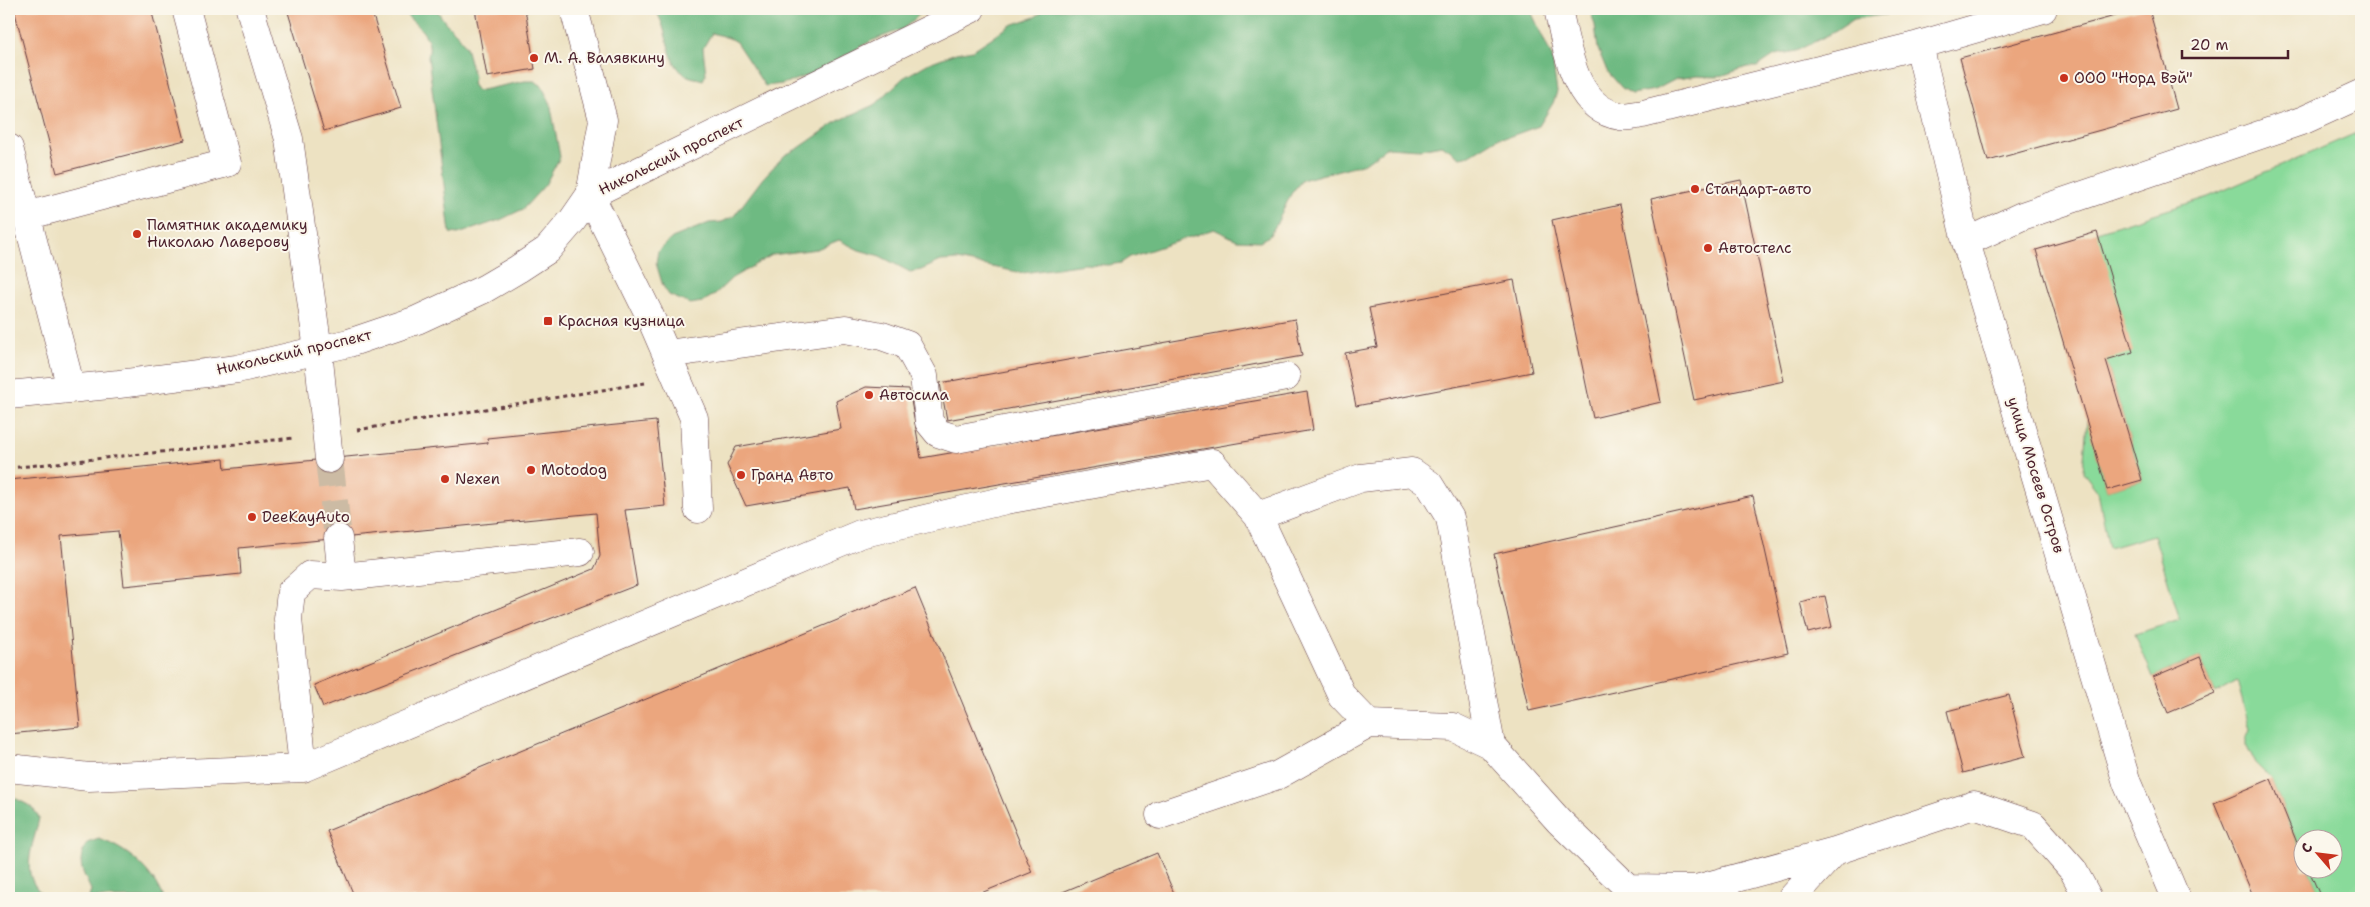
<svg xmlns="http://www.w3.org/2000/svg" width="2370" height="907" font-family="'Shantell Sans',sans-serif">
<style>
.green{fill:#89da9a;stroke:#6a7c62}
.forest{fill:#6eba82;stroke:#5c6c56}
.building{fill:#eba67e}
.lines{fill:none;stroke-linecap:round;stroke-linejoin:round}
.minor-tunnel{stroke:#ccbba4;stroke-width:28;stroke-dasharray:28 14;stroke-linecap:butt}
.minor-casing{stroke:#623c42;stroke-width:29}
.major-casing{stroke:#623c42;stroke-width:29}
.path{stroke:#623c42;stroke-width:3;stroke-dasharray:4 4;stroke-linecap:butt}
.minor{stroke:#fff;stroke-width:28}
.major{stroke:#fff;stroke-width:28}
.poi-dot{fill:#c8321e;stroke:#fbf7ec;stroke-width:2}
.labels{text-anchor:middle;stroke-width:4;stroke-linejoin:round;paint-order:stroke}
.poi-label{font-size:15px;fill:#4a1f2b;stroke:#fbf7ec;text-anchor:start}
.street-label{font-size:15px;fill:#4a1f2b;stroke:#fbf7ec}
</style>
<rect width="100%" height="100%" fill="#fbf7ec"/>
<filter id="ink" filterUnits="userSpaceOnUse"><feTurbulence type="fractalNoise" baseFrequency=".02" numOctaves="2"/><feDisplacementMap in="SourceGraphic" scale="10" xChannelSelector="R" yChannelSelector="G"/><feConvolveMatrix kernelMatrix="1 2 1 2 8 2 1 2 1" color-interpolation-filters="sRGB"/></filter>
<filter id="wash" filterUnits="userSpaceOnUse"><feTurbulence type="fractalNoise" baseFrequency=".0096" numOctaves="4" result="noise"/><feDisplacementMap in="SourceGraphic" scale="20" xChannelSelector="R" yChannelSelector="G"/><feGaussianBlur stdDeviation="1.12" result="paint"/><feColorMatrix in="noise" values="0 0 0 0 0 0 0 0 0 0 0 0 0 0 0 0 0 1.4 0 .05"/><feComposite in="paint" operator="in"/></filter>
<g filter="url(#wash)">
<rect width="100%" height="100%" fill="#ede2c2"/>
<!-- green -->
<path class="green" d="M2361,131V898H2321L2309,870H2332V840H2302V855L2271,779L2255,763L2246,745V739L2250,729L2237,681L2215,693L2200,657L2153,677L2135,634L2180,620L2154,535L2109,548L2098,492L2083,472L2087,420L2107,490L2142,480L2106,360L2097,232L2208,197Z"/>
<!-- forest -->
<path class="forest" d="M404,9H436L445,22L459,36L466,47L474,77L472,84L477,91L525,81H534L541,85L550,102L560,157L545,185L523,209L500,220L458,234L450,233L428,56C434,37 417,26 405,14Z
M661,9H926L903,29L871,41L810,75L782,84L765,86L736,42L729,38L712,33L703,48L706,74L703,80C697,78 692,78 688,76C666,66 669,31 657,13Z
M1046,9H1530L1552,57L1557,92L1553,103L1539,126L1508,137L1498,138L1470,155L1460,157L1442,145L1420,149L1387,147L1365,163L1302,180L1291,194L1276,225L1269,236L1260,241L1237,240L1214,229L1130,257L1121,263L1108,265L1084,264L1023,273L957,260L941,261L921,270L910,272L880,256L859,250L839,240L817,249L772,255L732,278L714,295L702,302L690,304L669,295L663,286L656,263L658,251L672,238L709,223L722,222L734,216L763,178L785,155L799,148L838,121L876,104L903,78L929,63L956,53L973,50L1011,25L1035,17Z
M1589,9H1912L1906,12L1854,19L1836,31L1796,51L1775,55L1757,67H1747L1718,77L1697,76L1676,79L1655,90L1632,94L1622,88L1607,71L1598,49L1595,25Z
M9,795L32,807L39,818C34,846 16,875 47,898H9Z
M99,839C128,849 152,870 163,898H89L91,890C82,870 76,863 87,843Z"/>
<g id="blocks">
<!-- building -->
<path class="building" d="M14,9H151L185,140L57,173Z
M287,9H371L401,108L324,131Z
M475,9H525L535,69L487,77Z
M2141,9H2149L2177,109L1988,161L1960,58Z
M1741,180L1784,381L1694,400L1651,199Z
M1620,205L1661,402L1593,418L1552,220Z
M2097,232L2133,352L2106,360L2142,480L2107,490L2036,250Z
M1514,280L1532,372L1356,406L1345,353L1377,347L1369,308Z
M1295,319L1302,356L947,420L940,383Z
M866,387L909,389L921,458L1307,392L1313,430L854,509L850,488L746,506L727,465L736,447L841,429L836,401Z
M656,421L665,506L625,510L637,585L323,707L314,685L594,569L600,556L596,513L239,548L241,574L124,586L118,531L61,536L80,727L9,734V480L224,459L225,469L488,443L487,438Z
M1753,496L1788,653L1529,711L1494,554Z
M915,588L1032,872L969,898H355L327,831Z
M1825,596L1832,627L1808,633L1800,602Z
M2200,657L2215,693L2168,713L2153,677Z
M2009,695L2025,757L1963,773L1947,711Z
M2271,779L2302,855V870H2309L2321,898H2254L2214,803Z
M1157,853L1176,898H1048Z"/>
</g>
</g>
<g filter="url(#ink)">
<use href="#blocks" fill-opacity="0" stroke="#623c42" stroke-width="1"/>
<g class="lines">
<!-- minor-tunnel -->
<path class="minor-tunnel" d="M329,459L338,538"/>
<!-- minor casing -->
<g class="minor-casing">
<path id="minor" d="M250,9L289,139L318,350L329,459
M1558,9C1567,46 1573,109 1620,116C1627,118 1636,115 1643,114L1919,45L2043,9
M1919,45L1966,242L2127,783L2176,898
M9,148L71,388
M26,216L227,163L186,9
M1966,242L2022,216L2304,120L2361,94
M667,354L845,329L882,336L907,345L924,376L929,422L938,433L956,439L1286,377
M698,509L694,418L649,314L590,195L971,9
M1258,516L1361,478L1412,472L1429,484L1450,518L1491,745
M338,538L342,577
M9,768L89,777L303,768L860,534L1006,500L1212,463L1258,516L1342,696L1369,724
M303,768L288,619L291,592L310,575L342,577L580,552
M1160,815L1278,775L1369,724L1453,727L1491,745L1559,821L1628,888L1696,889L1835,851
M1792,898L1835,851L1974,805L2033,825L2073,870L2088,898"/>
</g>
<!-- major casing -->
<g class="major-casing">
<path id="major" d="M9,395L119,384L237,369L349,343L417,320L484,289L518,269L547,250L572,221L590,195L603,120L574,9"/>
</g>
<!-- path -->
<path class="path" d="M357,430L645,383
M9,468L294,438"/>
<!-- minor -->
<use href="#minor" class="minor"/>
<!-- major -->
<use href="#major" class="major"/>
</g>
</g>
<!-- markers -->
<g class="poi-dot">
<circle cx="534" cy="58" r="5"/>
<circle cx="2064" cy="78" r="5"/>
<circle cx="1695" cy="189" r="5"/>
<circle cx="137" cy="234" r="5"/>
<circle cx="1708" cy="248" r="5"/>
<rect x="543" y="316" width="10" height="10" rx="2.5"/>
<circle cx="869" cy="395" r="5"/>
<circle cx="531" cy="470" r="5"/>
<circle cx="741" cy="475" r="5"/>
<circle cx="445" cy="479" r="5"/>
<circle cx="252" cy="517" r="5"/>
</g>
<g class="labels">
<!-- poi labels -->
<g class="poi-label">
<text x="544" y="63">М. А. Валявкину</text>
<text x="2074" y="83">ООО "Норд Вэй"</text>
<text x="1705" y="194">Стандарт-авто</text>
<text x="147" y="230">Памятник академику<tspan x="147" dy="17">Николаю Лаверову</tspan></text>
<text x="1718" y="253">Автостелс</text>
<text x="558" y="326">Красная кузница</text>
<text x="879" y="400">Автосила</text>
<text x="541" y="475">Motodog</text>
<text x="751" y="480">Гранд Авто</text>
<text x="455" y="484">Nexen</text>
<text x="262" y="522">DeeKayAuto</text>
</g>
<!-- street labels -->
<g class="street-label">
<text transform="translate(671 156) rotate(-26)" y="5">Никольский проспект</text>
<text transform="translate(294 352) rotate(-13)" y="5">Никольский проспект</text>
<text transform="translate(2036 475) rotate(73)" y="5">улица Мосеев Остров</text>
</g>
</g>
<!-- margin -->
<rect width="2370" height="907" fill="none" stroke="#fbf7ec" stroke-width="30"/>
<!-- north arrow -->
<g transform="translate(2318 854) rotate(298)"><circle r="24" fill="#fbf7ec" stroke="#b4a19f"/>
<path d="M0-4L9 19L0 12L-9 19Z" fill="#c8321e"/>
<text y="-8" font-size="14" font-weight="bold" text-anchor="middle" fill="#4a1f2b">С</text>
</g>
<!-- scale -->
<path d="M2182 50v8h106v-8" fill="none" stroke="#4a1f2b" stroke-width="2.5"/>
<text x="2190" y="50" font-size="15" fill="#4a1f2b" stroke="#fbf7ec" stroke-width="4" paint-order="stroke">20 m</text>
</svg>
